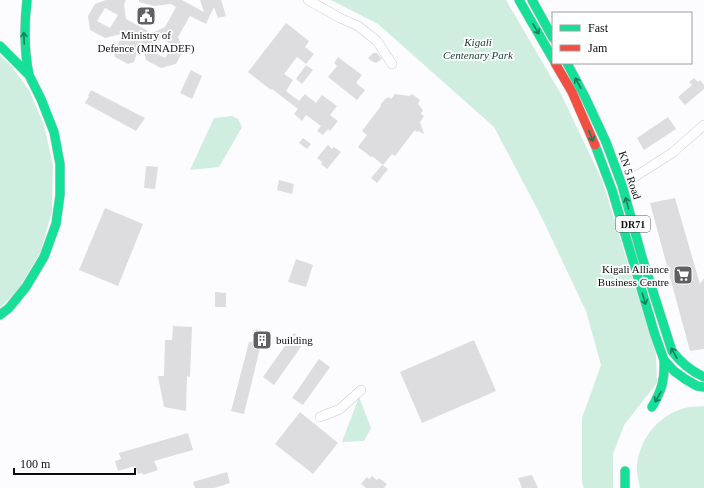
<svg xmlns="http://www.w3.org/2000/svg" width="704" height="488" font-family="'Times New Roman',serif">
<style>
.green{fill:#cfeee0}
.building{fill:#dddddf;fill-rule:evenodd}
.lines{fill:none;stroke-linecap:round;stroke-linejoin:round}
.street-casing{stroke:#ccccce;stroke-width:10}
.fast-casing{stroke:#ccccce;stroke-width:10}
.jam-casing{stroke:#ccccce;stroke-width:10}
.street{stroke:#fffeff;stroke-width:9}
.fast{stroke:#16e098;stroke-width:9}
.jam{stroke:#f24e42;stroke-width:9}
.oneway{stroke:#12815a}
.labels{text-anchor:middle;stroke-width:3.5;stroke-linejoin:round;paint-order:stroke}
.shield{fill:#fff;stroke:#555556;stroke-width:1}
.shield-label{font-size:10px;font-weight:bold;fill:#0c0c0e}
.poi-label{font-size:11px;fill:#0c0c0e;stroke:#fff}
.park-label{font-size:11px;font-style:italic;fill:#0f3d2a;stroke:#fff}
.street-label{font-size:11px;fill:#0c0c0e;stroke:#fff}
</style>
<rect width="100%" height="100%" fill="#fcfbfe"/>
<!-- green -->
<path class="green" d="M331,0H506L561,94L602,180L656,354L657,383L624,425L613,454V488H584L582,483V418L601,365L586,311L541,216L494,127L378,24Z
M0,55L12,67L29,90L44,125L53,165L52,212L40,253L18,290L0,308Z
M232,116L238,119L242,127L219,167L190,170L214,118Z
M359,397L371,428L364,441L342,442Z
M704,406V488H640C639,482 637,475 637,470C637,441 658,415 685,408C691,406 698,407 704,406Z"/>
<!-- building -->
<path class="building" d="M106,0H126L124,4L126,19L152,33L165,27L176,7L171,4L154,6L139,2V0H182L204,12L200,0H221L226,16L218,18L214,7L206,24L190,16L178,37L183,51L176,64L161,68L146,60L141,41L134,62L128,64L115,57L113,51L125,33L105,38L90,30L88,16L95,4ZM105,8L118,15L110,28L97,21ZM160,38L173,45L165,58L152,51Z
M286,23L309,41L305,47L314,54L306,64L297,57L284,74L293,80L286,91L299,101L305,94L316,103L322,95L337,106L330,115L338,121L330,131L328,129L323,135L317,131L321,126L306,115L302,121L294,114L298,109L272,89L271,90L248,72Z
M373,53H377L382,59L376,63L371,61L368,58Z
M338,57L362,75L356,83L365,90L357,100L328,77L337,66L334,63Z
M306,65L313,70L302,84L296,79Z
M191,70L202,76L192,99L180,93Z
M694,78L698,82L700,80L704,85V89L685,105L678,97L692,85L689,82Z
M91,90L145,118L136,131L85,103L89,96H88Z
M395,94L409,96L412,94L420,100L418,104L423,110L421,114L424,116L420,122L424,134L418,131L417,132L415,130L395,156L392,154L383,165L372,156L371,157L358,147L367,135L362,131L381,106V104L385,99L389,97L391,99Z
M668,117L676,129L644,150L637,138Z
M303,138L311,144L307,149L299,143Z
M328,145L332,149L334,147L341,152L327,169L321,164L322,162L317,158Z
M382,165L388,169L377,183L371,178Z
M146,166L158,167L155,189L144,188Z
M279,180L294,184L292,194L277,190Z
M675,198L700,284L704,278V349L690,351L650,203Z
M105,208L143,224L118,286L79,270Z
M296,259L313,265L306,287L288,282Z
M215,292L226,293V307H215Z
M173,326L192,327L190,377L187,376L186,411L164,407L158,376H164L165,340H172Z
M256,329L272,334L267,350L260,348L244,414L231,411L249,342H252Z
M294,333L305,341L274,385L263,377Z
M474,340L496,391L422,423L400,372Z
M319,359L330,367L303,405L292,398Z
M300,412L338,443L313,474L275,444Z
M188,433L193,450L154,461L158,470L143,475V473L138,474L135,466L118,471L115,461L121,459L119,453Z
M227,472L230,483L214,488H195L193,482Z
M532,475L538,488H522L518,478Z
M372,476L377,480L379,478L387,484L384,488H366L361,484L367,477L369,479Z"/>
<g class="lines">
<!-- street casing -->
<g class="street-casing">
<path id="street" d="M308,0L340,18L358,26L377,41L392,64
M622,185L672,153L704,125
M320,417L340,409L361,390"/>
</g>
<!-- fast casing -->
<g class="fast-casing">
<path id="fast" d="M27,0C24,26 24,50 29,75
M519,0L553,59
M532,0L553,38
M0,46L29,75L41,99L54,132L60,164V195L56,224L44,257L26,287L9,308L0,315
M567,63L585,97L606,142L622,185L642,257L672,351C681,363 691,371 704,377
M595,145L612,190L655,335L664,360L674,371L685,379L697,386L704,387
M652,407C662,390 665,379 664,360
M625,471V488"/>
</g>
<!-- jam casing -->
<g class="jam-casing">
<path id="jam" d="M555,63L572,92L595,145"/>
</g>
<!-- street -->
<use href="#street" class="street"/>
<!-- fast -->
<use href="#fast" class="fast"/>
<!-- jam -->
<use href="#jam" class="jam"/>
</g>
<!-- one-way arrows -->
<defs><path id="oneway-shaft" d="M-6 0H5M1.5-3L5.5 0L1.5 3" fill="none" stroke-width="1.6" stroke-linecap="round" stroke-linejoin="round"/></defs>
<g class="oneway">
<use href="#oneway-shaft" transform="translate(536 29) rotate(60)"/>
<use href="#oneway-shaft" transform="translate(24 38) rotate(-92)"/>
<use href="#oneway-shaft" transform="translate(578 83) rotate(-119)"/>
<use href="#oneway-shaft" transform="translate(591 136) rotate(67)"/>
<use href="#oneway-shaft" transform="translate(627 203) rotate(-105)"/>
<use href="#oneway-shaft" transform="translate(644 299) rotate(73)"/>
<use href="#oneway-shaft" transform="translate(674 353) rotate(-119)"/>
<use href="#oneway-shaft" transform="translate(658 397) rotate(119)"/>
</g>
<!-- icons -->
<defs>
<g id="civic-square" transform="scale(1)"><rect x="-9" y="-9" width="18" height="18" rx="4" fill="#606062" stroke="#fff"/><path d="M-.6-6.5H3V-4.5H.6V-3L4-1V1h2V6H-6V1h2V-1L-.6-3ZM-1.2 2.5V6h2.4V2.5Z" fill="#fff"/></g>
<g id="supermarket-square" transform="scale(1)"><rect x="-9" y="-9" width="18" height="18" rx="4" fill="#606062" stroke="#fff"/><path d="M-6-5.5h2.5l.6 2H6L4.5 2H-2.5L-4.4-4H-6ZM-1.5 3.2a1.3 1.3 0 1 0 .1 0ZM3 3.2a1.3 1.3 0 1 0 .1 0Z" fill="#fff"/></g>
<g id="building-square" transform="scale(1)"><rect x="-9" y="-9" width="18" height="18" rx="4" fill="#606062" stroke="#fff"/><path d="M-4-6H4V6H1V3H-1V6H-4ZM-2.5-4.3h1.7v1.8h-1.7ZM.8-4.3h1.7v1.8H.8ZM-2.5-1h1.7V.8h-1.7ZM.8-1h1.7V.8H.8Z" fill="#fff"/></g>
</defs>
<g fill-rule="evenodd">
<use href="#civic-square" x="146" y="16"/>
<use href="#supermarket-square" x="683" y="275"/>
<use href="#building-square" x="262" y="340"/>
</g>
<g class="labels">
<!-- shield labels -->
<rect class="shield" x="616" y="216" width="34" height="16" rx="3"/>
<g class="shield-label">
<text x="633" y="228">DR71</text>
</g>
<!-- poi labels -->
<g class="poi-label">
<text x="146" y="39">Ministry of<tspan x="146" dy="13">Defence (MINADEF)</tspan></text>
<text x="669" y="273" text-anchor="end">Kigali Alliance<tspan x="669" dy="13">Business Centre</tspan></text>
<text x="276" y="344" text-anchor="start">building</text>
</g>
<!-- park labels -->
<g class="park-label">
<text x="478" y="46">Kigali<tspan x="478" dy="13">Centenary Park</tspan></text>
</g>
<!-- street labels -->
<g class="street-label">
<text transform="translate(630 175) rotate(72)" y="4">KN 5 Road</text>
</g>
</g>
<!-- legend -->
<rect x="552" y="12" width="140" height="52" fill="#ffffff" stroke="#9e9e9f"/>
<rect x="560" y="25" width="20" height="6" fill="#16e098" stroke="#9e9e9f"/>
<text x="588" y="32" font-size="12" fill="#0c0c0e">Fast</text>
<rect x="560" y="45" width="20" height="6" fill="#f24e42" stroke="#9e9e9f"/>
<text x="588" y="52" font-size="12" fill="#0c0c0e">Jam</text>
<!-- scale -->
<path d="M14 468v6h121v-6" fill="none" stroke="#0c0c0e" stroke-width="2"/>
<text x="20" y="468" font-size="12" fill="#0c0c0e" stroke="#ffffff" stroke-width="3" paint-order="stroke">100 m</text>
</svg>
